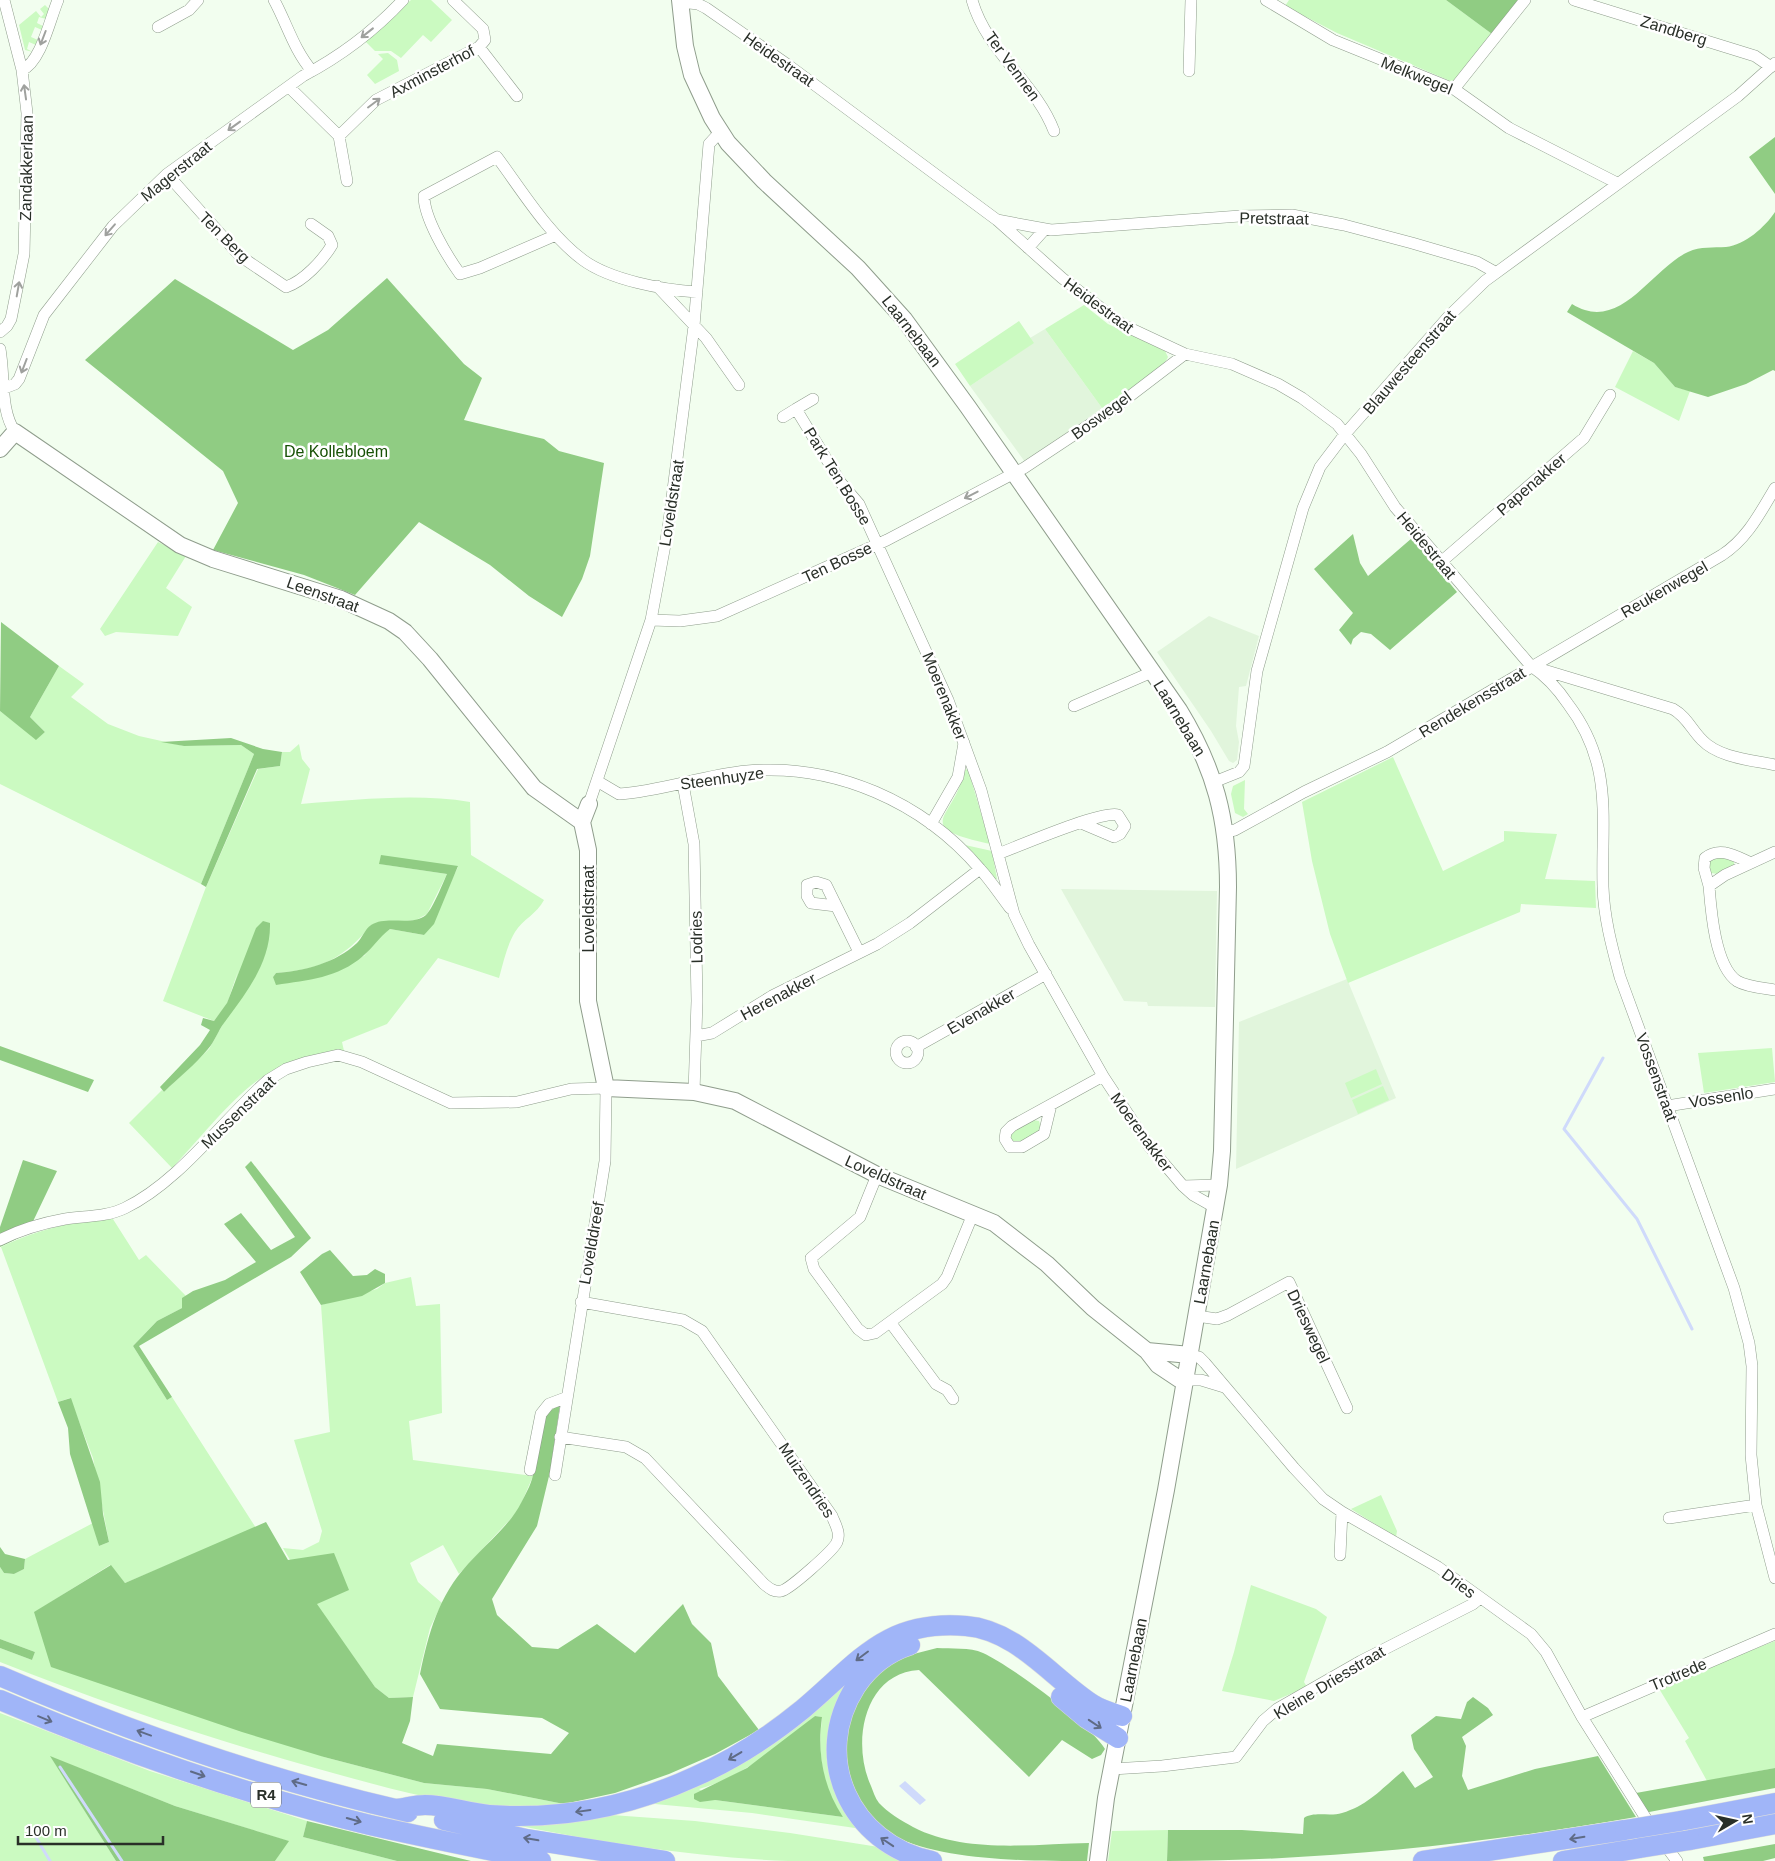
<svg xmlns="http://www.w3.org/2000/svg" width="1775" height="1861" font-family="Arial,sans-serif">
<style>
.built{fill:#e1f5dc}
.green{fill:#cbfac1;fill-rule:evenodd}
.forest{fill:#90cc83}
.water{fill:#cfdafb}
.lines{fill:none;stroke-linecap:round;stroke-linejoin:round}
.stream{stroke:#cfdafb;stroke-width:3}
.street-casing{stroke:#8f9d8c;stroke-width:12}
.secondary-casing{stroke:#8f9d8c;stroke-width:18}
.highway-casing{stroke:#dddedd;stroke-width:21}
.street{stroke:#fff;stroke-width:11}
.secondary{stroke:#fff;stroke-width:16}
.highway{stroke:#a0b5f8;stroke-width:20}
.highway-bridge-casing{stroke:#dddedd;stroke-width:21;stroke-linecap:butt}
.highway-bridge{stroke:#a0b5f8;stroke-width:20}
.oneway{stroke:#9fa19e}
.oneway2{stroke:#5f6b86}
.labels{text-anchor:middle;stroke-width:5;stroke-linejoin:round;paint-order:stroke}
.shield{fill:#fff;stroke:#696d68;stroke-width:1}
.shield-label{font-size:15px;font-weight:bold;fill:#292f28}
.street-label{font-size:16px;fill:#292f28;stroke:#fff}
.park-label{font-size:16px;fill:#175105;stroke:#fff}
</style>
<rect width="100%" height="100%" fill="#f2feef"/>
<!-- built -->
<path class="built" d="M1045,329L1102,408L1025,462L970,386L1033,343L1030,338Z
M1209,616L1259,636L1246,686L1239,687L1236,726L1239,742L1237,760L1233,763L1229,761L1211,731L1157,652Z
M1061,889L1217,891L1215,1007L1148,1006L1147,1002L1124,1001Z
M1347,979L1396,1098L1236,1169L1239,1022Z"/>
<!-- green -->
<path class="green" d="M411,0H431L452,20L431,42L423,35L401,58L391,51H375L365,41Z
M1289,0H1446L1492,34L1455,83L1337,33L1285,6Z
M45,5L49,9L46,19L39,17L37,23L43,26L42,30L35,27L31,37L38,40L36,45L29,42L27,49L33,52L25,50L19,25L36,11L41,17L44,14L40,9Z
M388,53L397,60L399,71L375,84L367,75L383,59L378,54Z
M1084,305L1108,324L1165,351L1168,357C1164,369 1115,399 1102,408L1045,329Z
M1019,321L1034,343L970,386L955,364Z
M1633,351L1654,363L1675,387L1690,391L1679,421L1615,387Z
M158,542L186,556L166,588L192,607L178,636L116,632L105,636L100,629Z
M59,666L84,684L71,697L108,724L139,736L184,746L241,745L254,754L201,884L0,784V711L36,739L45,732L30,717Z
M299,744L302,759L310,769L301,804C357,800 415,793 470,802L471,855L544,900C537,914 523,919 515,932C507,945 503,964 499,978L438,958L387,1024L342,1042L344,1051C318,1056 290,1059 267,1074C234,1094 200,1139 172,1168L129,1123L162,1090L164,1092L209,1049L223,1024L238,971L227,1004L214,1021L163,1001L206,887L258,769L280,766L282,752H290ZM380,864L458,867L424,935L390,929L380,936L364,956L273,977L276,973C319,970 344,959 371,925L416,920L427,914L447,874Z
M1393,757L1443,871L1504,841V831L1557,834L1545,879L1595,881L1596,908L1521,904L1520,912L1348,983L1330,934L1312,861L1302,802Z
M968,769L990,844C907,826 957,818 964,770Z
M1245,780L1244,809L1248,814L1243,817L1235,813L1231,794L1233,786Z
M965,845L992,851L997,879H995Z
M1715,855L1734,861V865L1718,874L1711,873L1708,867L1711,858Z
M1772,1048L1775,1082L1704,1093L1698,1053Z
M1376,1069L1382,1084L1351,1098L1345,1083Z
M1383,1086L1389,1100L1358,1114L1352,1100Z
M1033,1120L1039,1121L1041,1129L1019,1143H1015L1009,1139L1012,1132Z
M111,1216L139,1260L146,1255L186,1296L182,1299V1308L157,1321L133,1346L167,1400L172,1397L256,1528L125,1583L110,1565L35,1612L324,1757L424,1783L487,1789L564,1804C481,1817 395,1790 315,1768C208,1738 103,1703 0,1662V1648L32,1660L35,1652L0,1639V1567L4,1573L14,1574L24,1569L25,1559L93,1523L99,1546L109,1542L93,1458L70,1398L58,1402L1,1247C41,1228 68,1224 111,1216Z
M411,1277L416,1306L440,1304L442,1413L409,1421L413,1460L533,1476L518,1511L459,1574L443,1545L410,1563L418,1582L442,1603L430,1628L413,1697L389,1698L375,1687L316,1604L283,1548L303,1550L319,1542L322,1531L294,1440L330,1432L321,1305L377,1289L385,1283Z
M1381,1495L1397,1531L1396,1537L1351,1509Z
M1251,1585L1316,1609L1327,1617L1304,1682L1307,1687L1274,1701L1222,1691L1234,1652Z
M1775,1641V1768L1707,1781L1685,1741L1689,1738L1658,1687Z
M857,1677L862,1829L752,1813L644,1803ZM815,1716L822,1717C819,1744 820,1772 831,1797C834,1804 839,1811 843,1817L715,1800L699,1789C742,1777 781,1746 815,1716Z
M0,1713L150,1771L307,1821L303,1837L397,1861H275L288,1841L175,1806L51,1757L116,1861H0Z
M598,1814L695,1821L790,1833L885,1848L913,1861C871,1861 829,1861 788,1861C693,1857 598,1842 506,1823Z
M1168,1830L1167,1861H1108L1112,1831Z"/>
<!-- forest -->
<path class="forest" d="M1446,0H1518L1492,34Z
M1775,137V194L1749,157Z
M1775,212V371L1773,370L1746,384L1708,397L1675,387L1654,363L1567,312L1572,304C1620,334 1650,270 1688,252C1701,246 1713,248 1726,247C1745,245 1765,227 1775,212Z
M387,278L464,364L482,378L464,420L544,439L559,451L604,463L590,556L582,579L562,617L529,596L490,565L419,522L355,595L304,575L213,550L238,503L223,471L85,360L175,279L293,350L328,330Z
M1353,534L1360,563L1368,576L1412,538L1457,592L1390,650L1371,634L1361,632L1353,639L1351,645L1339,630L1353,613L1314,569Z
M1,622L59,666L30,717L45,732L36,740L0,711Z
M231,738L263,749L282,752L280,766L257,769L206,887L201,884L254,754L241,745L184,746L161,742Z
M381,855L458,866L434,924L424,935L390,929C379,937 373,948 363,956C338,978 308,980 276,985L273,977L276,973C304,971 336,963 357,943C362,938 365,929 371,925C388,915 411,927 426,915C433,908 443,883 447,874L379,864Z
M263,921L270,923C271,963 246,993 224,1023C218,1031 215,1041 208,1049C195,1065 178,1078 164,1092L160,1087L200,1045L210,1030L201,1025L203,1018L214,1021L227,1003L256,928Z
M0,1046L94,1080L88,1092L0,1060Z
M23,1160L57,1171L27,1234L0,1247V1227Z
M251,1161L311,1238L291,1257L139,1346L172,1397L167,1400L133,1346L157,1321L182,1308V1298L193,1291L225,1280L256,1262L224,1224L241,1213L271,1250L295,1237L245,1167Z
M330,1250L353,1276L367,1275L375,1269L385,1274V1283L362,1296L321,1305L300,1272L322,1254Z
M71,1398L100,1482L103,1514L109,1542L99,1546L70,1454L68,1428L58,1402Z
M560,1405L550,1472L537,1526L492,1599L497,1615L532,1647L558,1649L597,1624L635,1653L683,1604L692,1624L711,1643L718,1676L759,1730L715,1754L669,1774L615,1793L564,1804L487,1789L424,1783L324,1757L242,1732L51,1667L34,1612L111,1565L125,1583L266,1522L288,1560L334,1553L349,1590L317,1604L375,1687L389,1698L413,1697L410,1721L402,1743L433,1756L437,1744L551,1754L569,1733L542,1718L440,1709L420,1674C429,1632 438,1597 468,1564C484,1546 511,1524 521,1503C525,1495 531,1485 533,1475C539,1450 531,1417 560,1405Z
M0,1547L5,1554L25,1559L24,1569L14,1574L4,1573L0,1567Z
M0,1639L35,1652L32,1660L0,1648Z
M937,1648C951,1649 970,1647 983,1653C1010,1665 1091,1725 1105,1749L1101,1755L1092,1759L1062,1740L1029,1777L919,1670C864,1673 851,1743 871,1786C873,1791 875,1798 879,1803C887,1812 902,1821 913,1827C965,1854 1033,1844 1089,1843L1087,1861C1030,1861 942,1861 894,1836C836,1798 828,1711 885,1668C900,1656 919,1653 937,1648Z
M1473,1697L1488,1708L1493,1715L1462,1737L1466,1746L1462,1776L1468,1790L1535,1769L1598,1756L1636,1817C1481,1844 1325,1861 1167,1861L1168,1830H1242L1303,1834L1304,1818C1314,1811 1330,1817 1342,1813C1369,1805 1382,1788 1403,1771L1415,1788L1433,1777L1414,1749L1411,1735L1436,1716L1461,1719L1467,1702Z
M815,1716L822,1717C817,1753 823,1787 843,1817L715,1800L700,1802L694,1799V1794L747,1768Z
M50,1756L175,1806L289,1841L275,1861H116Z
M1775,1768V1788L1644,1813L1636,1793Z
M307,1821L471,1861H397L303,1837Z
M1775,1844V1858L1763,1861H1704L1703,1857Z"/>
<!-- water -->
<path class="water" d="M905,1781L926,1800L920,1805L899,1786Z"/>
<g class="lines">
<!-- stream -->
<path class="stream" d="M1603,1058L1564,1129L1637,1219L1692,1329
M60,1767L122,1861
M31,1829L50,1861"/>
<!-- street casing -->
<g class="street-casing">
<path id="street" d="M274,0C287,24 294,50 312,71
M972,0C986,51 1036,83 1054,131
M1266,0L1333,40L1454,89L1509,128L1617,183
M1574,0L1755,56L1771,67
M681,2L698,4L706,8L788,65L997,220L1062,278L1123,325L1185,354L1232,364L1278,384L1302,398L1337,424L1361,454L1395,507L1531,666C1546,676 1558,689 1568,704C1614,765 1601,817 1603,887C1604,918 1612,947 1620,977L1734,1288L1749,1343L1752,1366L1751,1455L1756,1505L1775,1578
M158,27L189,10L198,0
M479,47L517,96
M22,70C41,62 50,19 58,0
M1189,71L1191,0
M289,87L339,136L347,181
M1454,89L1525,0
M339,136L376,100L479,47L485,40L483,29L453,0
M167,174L240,256L286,287C304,281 323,260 332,245L328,236L311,224
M997,220L1051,230L1240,216L1292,215L1344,225L1412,243L1477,262L1495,272
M556,235L480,268L460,274C447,256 424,218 424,196L497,157C523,192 548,234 583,260C610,280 664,290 697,292
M1028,248L1044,230
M657,286L706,338L739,385
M0,332L7,326L11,319L24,254L27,113L22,70L4,0
M0,349C5,377 0,410 15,432
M2,389L15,384L19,379L44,315L113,226L167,174L303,76C339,57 375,30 403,0
M813,399L796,409L841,483L859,504L948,700L981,790L1014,914L1029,945L1103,1076L1149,1146L1183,1186L1193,1195L1216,1208
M783,417L796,409
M1441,562L1584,438L1610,395
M651,620L680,621L717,616L887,540L1024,468L1113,409L1185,354
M1537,668L1673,709C1687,717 1691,729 1702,740C1719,758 1752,760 1775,765
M1074,706L1152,672
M597,781L619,794C662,791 704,775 747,771C835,763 923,802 980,869C991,881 1000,895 1010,908
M1214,782L1239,772L1244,766L1257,671L1303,508L1320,467L1345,434L1449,316L1485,281L1738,96L1775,63
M683,784L694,844L697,1001L694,1092
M589,804L651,620L668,529L694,326L709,144L720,132
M931,824L958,777L964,743
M1225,832L1235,830L1304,792L1387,752L1722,555C1747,539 1760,513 1775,488
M1775,852L1725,875L1709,886C1711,911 1715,966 1737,981C1747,987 1763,988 1775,990
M998,854C1019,846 1102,810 1118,815L1125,826L1120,834L1114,837L1081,823
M1709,886L1704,868L1705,858C1720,846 1735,856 1751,863
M836,906L811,903L807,896V885L816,882L826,885L859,952
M696,1036L712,1033L772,996L877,944L910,923L980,869
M896 1052a11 11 0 1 1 22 0a11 11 0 1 1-22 0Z
M916,1047L1046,974
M1051,1105L1044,1134L1022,1147H1010L1005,1139L1006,1132L1012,1126L1103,1076
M1667,1106L1775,1089
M877,1175L860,1217L811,1258L814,1269L858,1329L866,1335L875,1333L942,1284L947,1277L973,1214
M1183,1186L1219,1185
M0,1240C21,1229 43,1223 65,1219C85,1216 107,1217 125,1208C179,1182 223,1120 268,1080L286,1069L307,1062L338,1055L362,1062L451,1103L517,1102L571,1089L606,1088L605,1161L555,1475
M1197,1316L1217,1319L1228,1315L1289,1282L1347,1408
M890,1322L936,1384L947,1390L953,1399
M1190,1355L1199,1357L1205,1363L1294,1468L1323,1499L1342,1512L1438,1567L1531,1634L1546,1652L1582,1717L1652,1828
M1185,1380H1201L1224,1387
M560,1437L626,1447L645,1458L764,1584C770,1589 774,1592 781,1591C789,1590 834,1550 837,1542C841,1533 835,1524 832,1516L702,1331L683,1320L581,1302
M530,1470L541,1414L549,1404L565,1398
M1669,1518L1756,1505
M1340,1555L1342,1512
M1582,1717L1775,1634
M1112,1769L1162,1766L1236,1757L1263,1721L1277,1709L1361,1661L1473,1604L1479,1599
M1662,1841L1677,1861"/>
</g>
<!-- secondary casing -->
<g class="secondary-casing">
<path id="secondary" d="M680,0L685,46L692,75L712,118L728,143L764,181L858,268L904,319L968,407L1179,710C1215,769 1228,819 1228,887L1222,1151L1219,1185L1166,1490L1106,1798L1098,1861
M0,449L15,432L180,545L213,559L341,599L389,621L405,632L430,659L534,788L582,822
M589,804L582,822L588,850V1001L606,1088L694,1092L735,1101L877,1175L994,1223L1047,1264L1093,1308L1147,1351L1158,1365L1179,1379L1185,1380
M1147,1351L1190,1355"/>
</g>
<!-- highway casing -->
<g class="highway-casing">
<path id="highway" d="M910,1645C888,1652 869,1667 856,1686C810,1757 850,1844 932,1861
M0,1676C132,1733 268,1780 408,1812
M1061,1697L1086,1718L1118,1738
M0,1700C117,1750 247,1795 370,1825C427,1838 484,1849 541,1861
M396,1809C406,1808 415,1805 425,1805C446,1805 467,1813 489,1815C560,1820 629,1807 694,1777C733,1760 770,1736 803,1709C858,1663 885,1619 966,1626C1017,1630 1052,1678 1092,1704C1101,1710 1112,1713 1122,1716
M444,1820L526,1839L665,1861
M1680,1821L1775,1803
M1690,1840L1775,1824
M1423,1861L1625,1830
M1563,1861L1640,1848"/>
</g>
<!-- street -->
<use href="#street" class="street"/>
<!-- secondary -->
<use href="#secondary" class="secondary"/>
<!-- highway -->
<use href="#highway" class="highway"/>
<!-- highway-bridge casing -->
<g class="highway-bridge-casing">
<path id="highway-bridge" d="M1625,1830L1680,1821
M1640,1848L1690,1840"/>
</g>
<!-- highway-bridge -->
<use href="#highway-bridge" class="highway-bridge"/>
</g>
<!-- one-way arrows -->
<defs><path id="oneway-shaft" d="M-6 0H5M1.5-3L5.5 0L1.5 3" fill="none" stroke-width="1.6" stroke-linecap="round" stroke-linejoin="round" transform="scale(1.25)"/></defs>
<g class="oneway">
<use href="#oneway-shaft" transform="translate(367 33) rotate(142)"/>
<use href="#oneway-shaft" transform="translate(43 38) rotate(111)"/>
<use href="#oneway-shaft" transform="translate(25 92) rotate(-98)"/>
<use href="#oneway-shaft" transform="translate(374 103) rotate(-37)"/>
<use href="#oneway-shaft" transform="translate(234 126) rotate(144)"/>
<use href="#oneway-shaft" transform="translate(110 230) rotate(131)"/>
<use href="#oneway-shaft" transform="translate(18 289) rotate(-80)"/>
<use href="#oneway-shaft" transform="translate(24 366) rotate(111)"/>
<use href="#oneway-shaft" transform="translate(971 495) rotate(153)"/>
</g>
<g class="oneway2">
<use href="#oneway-shaft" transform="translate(862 1656) rotate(143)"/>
<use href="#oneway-shaft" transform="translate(45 1719) rotate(22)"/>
<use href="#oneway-shaft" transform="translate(1095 1724) rotate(34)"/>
<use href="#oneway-shaft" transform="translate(144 1733) rotate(-160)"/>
<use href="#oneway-shaft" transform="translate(735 1756) rotate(149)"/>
<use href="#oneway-shaft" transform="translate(198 1774) rotate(19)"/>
<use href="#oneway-shaft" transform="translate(299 1783) rotate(-164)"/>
<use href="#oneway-shaft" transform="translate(583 1811) rotate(172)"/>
<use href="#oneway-shaft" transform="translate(354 1820) rotate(16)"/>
<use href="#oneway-shaft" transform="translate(1577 1838) rotate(171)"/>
<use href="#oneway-shaft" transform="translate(531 1839) rotate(-170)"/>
<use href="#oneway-shaft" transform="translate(887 1842) rotate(-146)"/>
</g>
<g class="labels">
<!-- shield labels -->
<rect class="shield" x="251" y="1782.5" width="30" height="25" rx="4"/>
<g class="shield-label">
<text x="266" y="1800">R4</text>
</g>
<!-- street labels -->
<g class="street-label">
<text transform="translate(1674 30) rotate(17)" y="6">Zandberg</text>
<text transform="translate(779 59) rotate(35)" y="6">Heidestraat</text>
<text transform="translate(1013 66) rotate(54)" y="6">Ter Vennen</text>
<text transform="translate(432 71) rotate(-28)" y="6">Axminsterhof</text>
<text transform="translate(1417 75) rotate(22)" y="6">Melkwegel</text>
<text transform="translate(26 168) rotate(-89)" y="6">Zandakkerlaan</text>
<text transform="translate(176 171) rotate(-39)" y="6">Magerstraat</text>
<text transform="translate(1274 218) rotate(1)" y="6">Pretstraat</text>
<text transform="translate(225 237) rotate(45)" y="6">Ten Berg</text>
<text transform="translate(1099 305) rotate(36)" y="6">Heidestraat</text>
<text transform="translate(912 331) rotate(52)" y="6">Laarnebaan</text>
<text transform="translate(1409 362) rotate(-49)" y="6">Blauwesteenstraat</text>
<text transform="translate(1101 415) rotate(-36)" y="6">Boswegel</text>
<text transform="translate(838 476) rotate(58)" y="6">Park Ten Bosse</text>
<text transform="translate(1531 484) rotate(-41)" y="6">Papenakker</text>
<text transform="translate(671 503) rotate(-81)" y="6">Loveldstraat</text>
<text transform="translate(1427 545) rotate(50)" y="6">Heidestraat</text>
<text transform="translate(837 562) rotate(-25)" y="6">Ten Bosse</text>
<text transform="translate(1664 589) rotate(-30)" y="6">Reukenwegel</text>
<text transform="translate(323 594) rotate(20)" y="6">Leenstraat</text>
<text transform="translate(945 696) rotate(68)" y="6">Moerenakker</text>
<text transform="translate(1472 702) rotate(-31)" y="6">Rendekensstraat</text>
<text transform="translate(1180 718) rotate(59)" y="6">Laarnebaan</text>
<text transform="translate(722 778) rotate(-8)" y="6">Steenhuyze</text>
<text transform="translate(588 909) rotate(-90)" y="6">Loveldstraat</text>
<text transform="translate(696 937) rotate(-91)" y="6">Lodries</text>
<text transform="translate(778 996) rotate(-28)" y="6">Herenakker</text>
<text transform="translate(981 1011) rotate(-30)" y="6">Evenakker</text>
<text transform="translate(1657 1077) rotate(70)" y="6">Vossenstraat</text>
<text transform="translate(1721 1097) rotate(-9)" y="6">Vossenlo</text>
<text transform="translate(238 1112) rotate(-44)" y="6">Mussenstraat</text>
<text transform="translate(1142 1132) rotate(54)" y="6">Moerenakker</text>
<text transform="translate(886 1177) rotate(24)" y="6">Loveldstraat</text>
<text transform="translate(591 1243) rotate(-80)" y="6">Lovelddreef</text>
<text transform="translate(1206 1262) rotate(-80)" y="6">Laarnebaan</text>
<text transform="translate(1309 1326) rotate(65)" y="6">Drieswegel</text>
<text transform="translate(807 1480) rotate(56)" y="6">Muizendries</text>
<text transform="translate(1459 1583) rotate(37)" y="6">Dries</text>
<text transform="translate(1133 1660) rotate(-79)" y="6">Laarnebaan</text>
<text transform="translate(1678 1674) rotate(-23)" y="6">Trotrede</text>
<text transform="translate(1329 1682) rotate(-31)" y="6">Kleine Driesstraat</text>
</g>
<!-- park labels -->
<g class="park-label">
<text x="336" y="457">De Kollebloem</text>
</g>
</g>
<!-- north arrow -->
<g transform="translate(1735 1821) rotate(81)" stroke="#ffffff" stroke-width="4" paint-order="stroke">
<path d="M0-4L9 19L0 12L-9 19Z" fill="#292f28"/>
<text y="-8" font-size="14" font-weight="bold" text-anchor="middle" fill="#292f28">N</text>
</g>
<!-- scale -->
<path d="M18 1836v8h145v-8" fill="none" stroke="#292f28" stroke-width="2.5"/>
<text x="25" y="1836" font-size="15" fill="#292f28" stroke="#ffffff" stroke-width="4" paint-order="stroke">100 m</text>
</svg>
